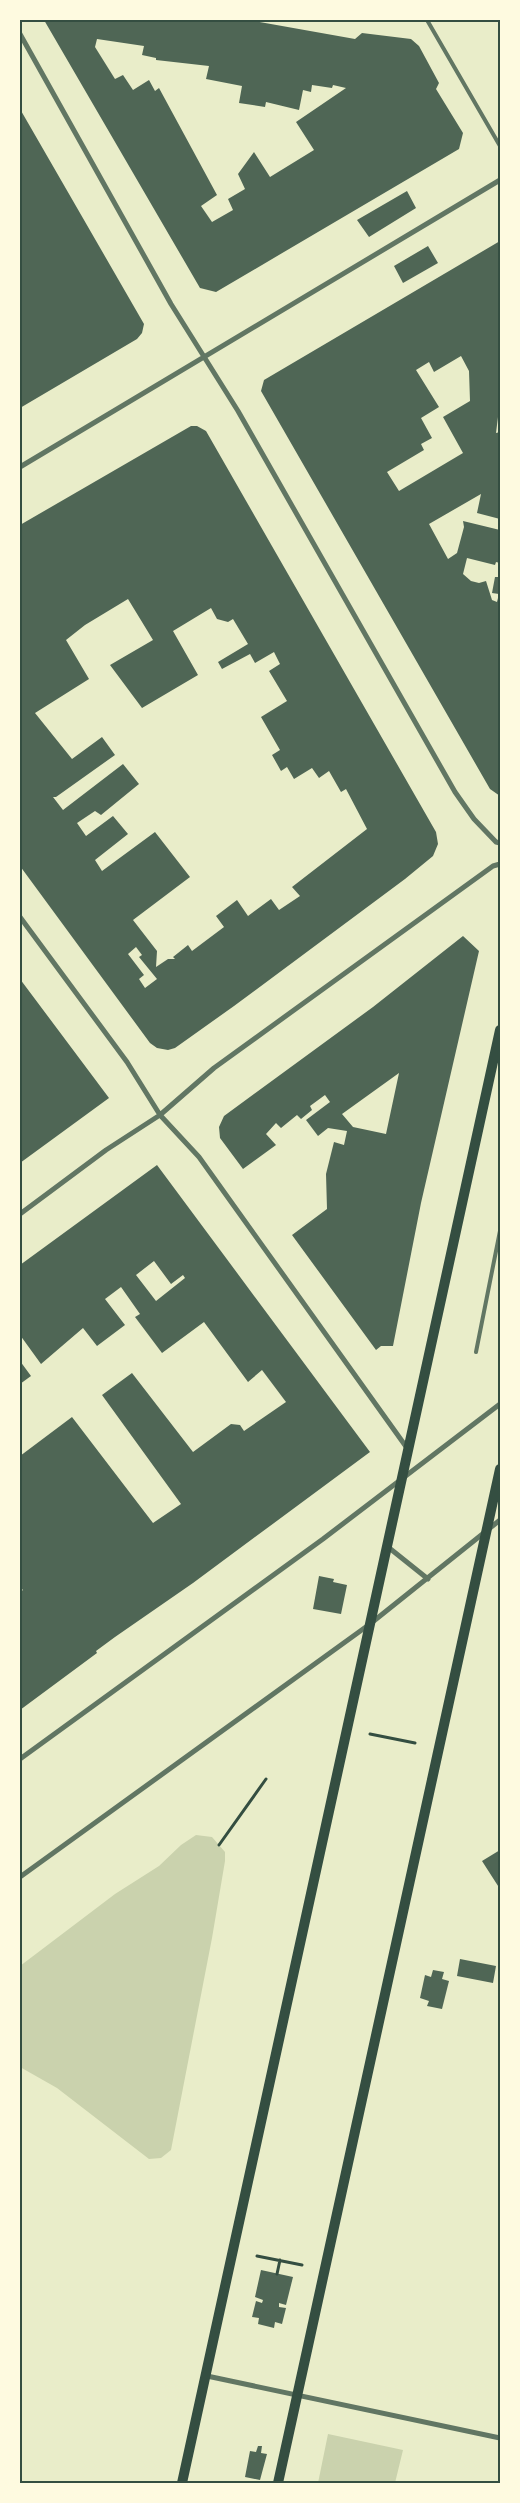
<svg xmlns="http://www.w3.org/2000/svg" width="520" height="2503" font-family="'Fira Sans Condensed',sans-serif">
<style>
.green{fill:#cad2ad}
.building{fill:#4f6655;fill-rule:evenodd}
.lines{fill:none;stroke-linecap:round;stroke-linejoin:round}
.path{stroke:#344e41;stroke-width:3}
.service{stroke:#617663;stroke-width:4}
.minor{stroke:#617663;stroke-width:5}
.secondary{stroke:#344e41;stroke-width:10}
.neatline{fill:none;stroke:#344e41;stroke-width:2}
</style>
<rect width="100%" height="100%" fill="#e9edc9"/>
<!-- green -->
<path class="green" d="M196,1835L212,1837L225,1852V1861L212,1938L171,2150L161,2158L149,2159L57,2088L20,2067V1966L115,1894L159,1866L181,1845Z
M328,2434L403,2450L395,2483H318Z"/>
<!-- building -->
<path class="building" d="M44,20H249L355,39L362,33L411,39L419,46L439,83L436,89L463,133L459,149L216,292L200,288ZM97,39L144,46L142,55L156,58V60L209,66L206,79L242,86L239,103L265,107L266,102L299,110L303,90L311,92L312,85L332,88L333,85L346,88L296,122L314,150L270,177L254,152L238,174L245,189L228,199L233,210L212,222L201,206L217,195L159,88L155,91L149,80L133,90L123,75L115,79L95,47Z
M20,109L144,324L142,333L137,339L20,408Z
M407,191L416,208L369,237L357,220Z
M500,241V401L496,433L500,432V519L477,513L481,494L429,524L448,559L457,553L464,527L463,521L500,530V563L496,562L495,565L467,558L463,574L471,581L479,583L486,581L492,600L497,602L499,594L492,593L495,577H500V796L490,789L261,391L264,380ZM461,356L469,371L470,401L443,417L463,453L399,491L387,472L424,450L421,444L432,438L421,418L439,407L416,370L429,362L434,372Z
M428,246L438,263L403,283L394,266Z
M191,426H197L206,431L436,832L438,844L433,856L405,879L234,1006L175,1048L168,1050L157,1048L150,1043L20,866V525ZM128,599L153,640L110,665L142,708L198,675L173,631L211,608L217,619L228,622L233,619L248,644L218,662L222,669L250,654L255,663L274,652L280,664L269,671L287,701L261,717L280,750L272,755L281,771L287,767L294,779L312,768L319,778L329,771L341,792L346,789L367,829L292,887L300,896L279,910L271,899L248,916L237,900L216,916L224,927L192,951L188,945L173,957L175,959H168L156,967L157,951L133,920L190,877L155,832L102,871L95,860L128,834L113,816L86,836L77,823L95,811L101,815L139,784L123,764L63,810L53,797H56L115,755L102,737L72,759L35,713L89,679L66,640L85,625ZM136,947L142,955L139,957L157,979L145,988L139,979L144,975L128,954Z
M463,936L479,951L421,1203L393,1346H381L376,1350L292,1235L327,1209L326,1174L334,1142L344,1145L347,1131L328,1128L318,1136L306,1120L330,1102L325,1095L310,1106L312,1110L301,1119L297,1115L281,1128L276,1123L266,1134L276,1145L243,1169L220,1138L219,1127L224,1116L373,1007ZM399,1073L386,1134L353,1127L342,1114Z
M20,979L109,1098L20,1163Z
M157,1165L370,1452L193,1583L115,1637L96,1651L97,1653L20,1710V1592L23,1590L20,1587V1456L72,1417L153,1523L181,1504L102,1395L132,1373L193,1452L231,1424L240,1425L244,1431L286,1402L262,1370L248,1382L204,1322L162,1353L135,1317L140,1314L121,1287L105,1299L125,1325L97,1346L83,1328L41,1364L20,1335V1265ZM154,1261L171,1284L183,1275L185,1278L156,1301L136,1275Z
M20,1361L31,1376L20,1384Z
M319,1576L334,1579L333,1582L347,1585L341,1614L313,1609Z
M500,1850V1889L482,1861Z
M460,1959L496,1966L493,1983L457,1976Z
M433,1970L444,1972L442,1979L449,1981L442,2009L427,2006L429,2001L420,1998L425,1975L431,1977Z
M261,2270L293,2277L286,2305L279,2303V2307L286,2308L282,2324L275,2322L274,2328L258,2324L259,2318L252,2317L256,2301L262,2303L263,2300L255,2297Z
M258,2446H262L261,2453L267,2454L260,2480L245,2477L250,2451L256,2452Z"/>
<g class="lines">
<!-- path -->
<path class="path" d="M370,1734L415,1743
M219,1845L266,1779
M257,2256L302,2265
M277,2274L280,2260"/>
<!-- service -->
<path class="service" d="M427,20L500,146
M476,1352L500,1231"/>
<!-- minor -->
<path class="minor" d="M20,34L171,304L238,411L455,792L474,819L496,842L500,843
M20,467L500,180
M20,917L127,1062L160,1115L199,1157L407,1448
M20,1214L106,1150L160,1115L214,1068L493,866L500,864
M388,1547L428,1579
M20,1759L323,1539L500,1404
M20,1877L370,1624L500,1520
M207,2376L500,2438"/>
<!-- secondary -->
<path class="secondary" d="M182,2483L500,1030
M278,2483L500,1469"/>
</g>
<!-- border -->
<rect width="520" height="2503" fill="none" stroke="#fefae0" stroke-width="42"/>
<rect x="21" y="21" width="478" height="2461" class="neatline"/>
</svg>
